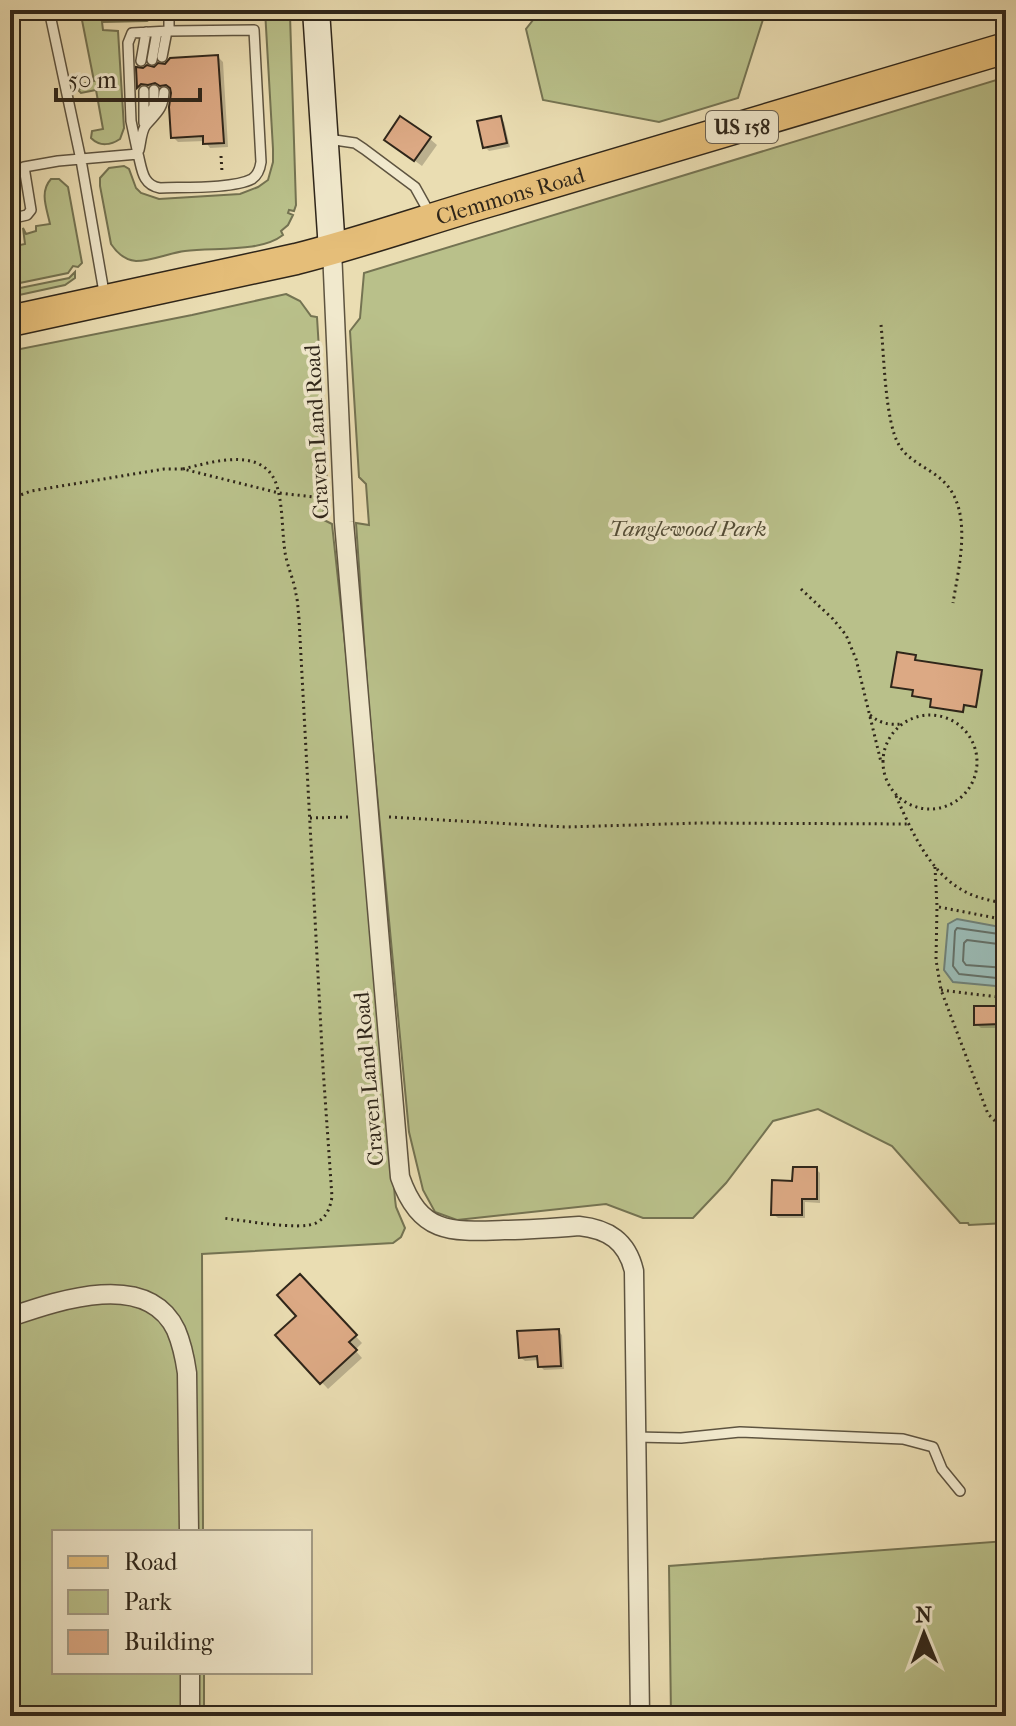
<svg xmlns="http://www.w3.org/2000/svg" width="1016" height="1726" font-family="'IM FELL French Canon',serif">
<style>
.green{fill:#b9c08a;stroke:#747352;stroke-width:2}
.water{fill:#9abab4;stroke:#6f7f76;stroke-width:2}
.shadow{fill:#0003}
.lines{fill:none;stroke-linecap:round;stroke-linejoin:round}
.shore{stroke:#647067;stroke-width:2}
.building{fill:#dca984;stroke:#2f261a;stroke-width:2}
.lane-casing{stroke:#5e5440;stroke-width:12}
.street-casing{stroke:#5e5440;stroke-width:21}
.secondary-casing{stroke:#2f261a;stroke-width:29}
.primary-casing{stroke:#2f261a;stroke-width:33}
.path{stroke:#2f261a;stroke-width:3;stroke-dasharray:2 4;stroke-linecap:butt}
.lane{stroke:#f1e9cd;stroke-width:9}
.street{stroke:#f1e9cd;stroke-width:18}
.secondary{stroke:#f1e9cd;stroke-width:26}
.primary{stroke:#e5be79;stroke-width:30}
.labels{text-anchor:middle;stroke-width:7;stroke-linejoin:round;paint-order:stroke}
.shield{fill:#f1e9cd;stroke:#696050;stroke-width:2}
.shield-label{font-size:20px;font-weight:bold;fill:#2f261a}
.street-label{font-size:22px;fill:#2f261a;stroke:#f1e9cd}
.park-label{font-size:22px;font-style:italic;fill:#524c36;stroke:#f1e9cd}
</style>
<rect width="100%" height="100%" fill="#eaddb2"/>
<filter id="stains"><feTurbulence type="fractalNoise" baseFrequency=".0025" numOctaves="4"/><feColorMatrix values="0 0 0 0 .2 0 0 0 0 .09 0 0 0 0 .02 0 0 0 .5 -.17"/></filter>
<radialGradient id="worn" r=".72"><stop offset=".6" stop-color="#630" stop-opacity="0"/><stop offset="1" stop-color="#630" stop-opacity=".3"/></radialGradient>
<!-- green -->
<path class="green" d="M80,10H156L155,16L147,21L102,22L103,30L118,31L124,128L120,139C111,145 100,147 91,138L92,131L103,129L96,90L81,93L79,91L81,84L94,81Z
M265,10H289L290,15L296,205L294,211L289,210L288,213L293,215L288,225L281,231L283,235C260,253 214,247 185,251C169,253 152,261 136,261C124,260 117,253 111,244L100,186V178L109,168L124,166L129,169L136,188L141,193L159,199L240,194L258,187L268,180L273,162V149Z
M541,10H766L738,98L659,122L543,100L526,29Z
M1006,77V1223L969,1225L968,1223H960L892,1146L818,1109L773,1121L726,1183L693,1218H643L606,1204L457,1220L435,1212L423,1190L409,1132L368,698L356,523L369,525L366,484L359,477L350,331L360,318L364,273Z
M51,179H59L68,187L82,263L78,267L73,266L68,273L10,285V247L25,244L23,228L26,234L36,231V226L50,224C47,209 39,192 51,179Z
M75,272V278L65,285L10,297V290L69,278Z
M286,294L300,301L311,316L317,317L327,482L322,483L324,520L332,524C357,748 378,973 395,1199L396,1207L405,1228L401,1237L393,1243L202,1254L203,1532H54V1672H204V1716H10V351L192,315Z
M1006,1541V1716H671L669,1566Z"/>
<!-- water -->
<path class="water" d="M957,919L1006,928V987L953,982L944,970L948,924Z"/>
<!-- shadow -->
<path class="shadow" d="M218,57L223,62L228,147L210,148L205,141L178,142L173,137V89L167,90L162,87L155,90L147,89L144,92L139,87V69H154Z
M500,118L504,122L510,147L489,151L485,147Z
M401,119L430,139L437,145L422,166L387,140Z
M915,657L916,662L981,672L983,674L977,707L965,706L964,712L934,708L933,700L916,697L915,691L895,688L893,686Z
M999,1008L1003,1012V1028H981L976,1024Z
M816,1169L820,1173V1203L805,1202V1218H778L773,1214L794,1183Z
M300,1277L362,1343L355,1350L362,1358L328,1389L278,1335L299,1316Z
M558,1331L562,1335L564,1369L544,1370L540,1366L539,1360L525,1361L520,1357Z"/>
<g class="lines">
<!-- shore -->
<path class="shore" d="M1006,935L957,928L955,931L953,966L959,974L1006,979
M1006,945L967,940L964,943L963,961L966,965L1006,968"/>
</g>
<!-- building -->
<path class="building" d="M218,55L224,143L203,144V136L171,138L169,107L171,93L170,88L166,85L160,86L155,83L148,85L141,84L137,88L136,67L143,68L147,65L154,67L158,63L165,64L170,58Z
M400,116L431,137L414,161L384,140Z
M501,116L507,143L483,148L477,121Z
M897,652L916,655L915,660L982,670L976,707L964,705L963,712L930,707L931,699L912,696L913,690L891,687Z
M974,1006H999L1000,1024L974,1025Z
M793,1167H817V1199H802V1215H771L772,1180L792,1181Z
M300,1274L357,1335L349,1342L357,1350L320,1384L275,1335L296,1316L277,1295Z
M559,1329L561,1366L538,1367L537,1356L519,1358L517,1331Z"/>
<g class="lines">
<!-- lane casing -->
<g class="lane-casing">
<path id="lane" d="M49,10L81,160L105,298
M162,57L167,31
M152,60L157,32
M141,61L146,32
M144,91V123
M149,116L154,106V90
M328,139L355,143L364,149L415,187L430,214
M139,150C141,143 141,131 146,125C156,113 163,110 164,92
M138,154L131,121L128,43L132,33L169,31
M10,219L27,215L31,210L24,167L58,161L138,154C142,169 142,185 160,188C182,187 233,189 252,179C258,175 260,169 261,162L254,30L169,31V10
M636,1437L681,1438L740,1432L903,1439L933,1447L942,1469L960,1491"/>
</g>
<!-- street casing -->
<g class="street-casing">
<path id="street" d="M332,250L344,522L400,1177C420,1235 452,1232 504,1230C529,1230 554,1228 579,1226C608,1229 627,1241 634,1271L640,1716
M10,1317C57,1301 147,1269 176,1330C182,1344 185,1359 187,1373L189,1532
M190,1672V1716"/>
</g>
<!-- secondary casing -->
<g class="secondary-casing">
<path id="secondary" d="M316,10L332,250"/>
</g>
<!-- primary casing -->
<g class="primary-casing">
<g id="primary">
<path id="s1" d="M10,321L296,259C363,242 428,219 494,200C665,150 836,100 1006,48"/>
</g>
</g>
<!-- path -->
<path class="path" d="M221,156L222,172
M881,325C884,354 885,422 899,445C908,461 929,468 942,480C974,509 959,565 953,603
M183,469C215,461 268,445 278,490C283,510 282,532 285,552C287,566 294,580 296,594C298,602 298,610 299,619L323,1068L332,1197C330,1208 327,1217 316,1223C300,1231 242,1220 222,1218
M10,499L31,491L164,469H183L279,493L323,498
M801,589L833,619L846,635L856,659L881,762
M870,715C881,724 889,725 903,724
M883 762a47 47 0 1 1 94 0a47 47 0 1 1-94 0Z
M896,796C912,832 931,877 970,894C981,899 994,901 1006,904
M389,817L566,827L700,823L909,824
M310,818L350,817
M935,867L937,906L936,960L941,990L988,1114L1006,1132
M10,877L17,934L16,985
M939,907L1006,920
M941,990L1006,998"/>
<!-- lane -->
<use href="#lane" class="lane"/>
<!-- street -->
<use href="#street" class="street"/>
<!-- secondary -->
<use href="#secondary" class="secondary"/>
<!-- primary -->
<use href="#primary" class="primary"/>
</g>
<g class="labels">
<!-- shield labels -->
<rect class="shield" x="706" y="111" width="72" height="32" rx="6"/>
<g class="shield-label">
<text x="742" y="134">US 158</text>
</g>
<!-- street labels -->
<g class="street-label">
<text dy="8" stroke="none"><textPath href="#s1" startOffset="516">Clemmons Road</textPath></text>
<text transform="translate(316 432) rotate(-93)" y="8">Craven Land Road</text>
<text transform="translate(368 1079) rotate(-95)" y="8">Craven Land Road</text>
</g>
<!-- park labels -->
<g class="park-label">
<text x="688" y="536">Tanglewood Park</text>
</g>
</g>
<!-- margin -->
<rect width="1016" height="1726" fill="none" stroke="#eaddb2" stroke-width="40"/>
<rect x="12" y="12" width="992" height="1702" fill="none" stroke="#2f261a" stroke-width="4"/>
<rect x="20" y="20" width="976" height="1686" fill="none" stroke="#2f261a" stroke-width="2"/>
<!-- legend -->
<rect x="52" y="1530" width="260" height="144" fill="#f1e9cd" stroke="#a39b85" stroke-width="2"/>
<rect x="68" y="1556" width="40" height="12" fill="#e5be79" stroke="#a39b85" stroke-width="2"/>
<text x="124" y="1570" font-size="24" fill="#2f261a">Road</text>
<rect x="68" y="1590" width="40" height="24" fill="#b9c08a" stroke="#a39b85" stroke-width="2"/>
<text x="124" y="1610" font-size="24" fill="#2f261a">Park</text>
<rect x="68" y="1630" width="40" height="24" fill="#dca984" stroke="#a39b85" stroke-width="2"/>
<text x="124" y="1650" font-size="24" fill="#2f261a">Building</text>
<!-- north arrow -->
<g transform="translate(924 1634) rotate(359)" stroke="#f1e9cd" stroke-width="6" paint-order="stroke">
<path d="M0-6L14 30L0 20L-14 30Z" fill="#2f261a"/>
<text y="-12" font-size="22" font-weight="bold" text-anchor="middle" fill="#2f261a">N</text>
</g>
<!-- scale -->
<path d="M56 88v12h144v-12" fill="none" stroke="#2f261a" stroke-width="4"/>
<text x="68" y="88" font-size="24" fill="#2f261a" stroke="#f1e9cd" stroke-width="6" paint-order="stroke">50 m</text>
<rect width="100%" height="100%" filter="url(#stains)"/>
<rect width="100%" height="100%" fill="url(#worn)"/>
</svg>
